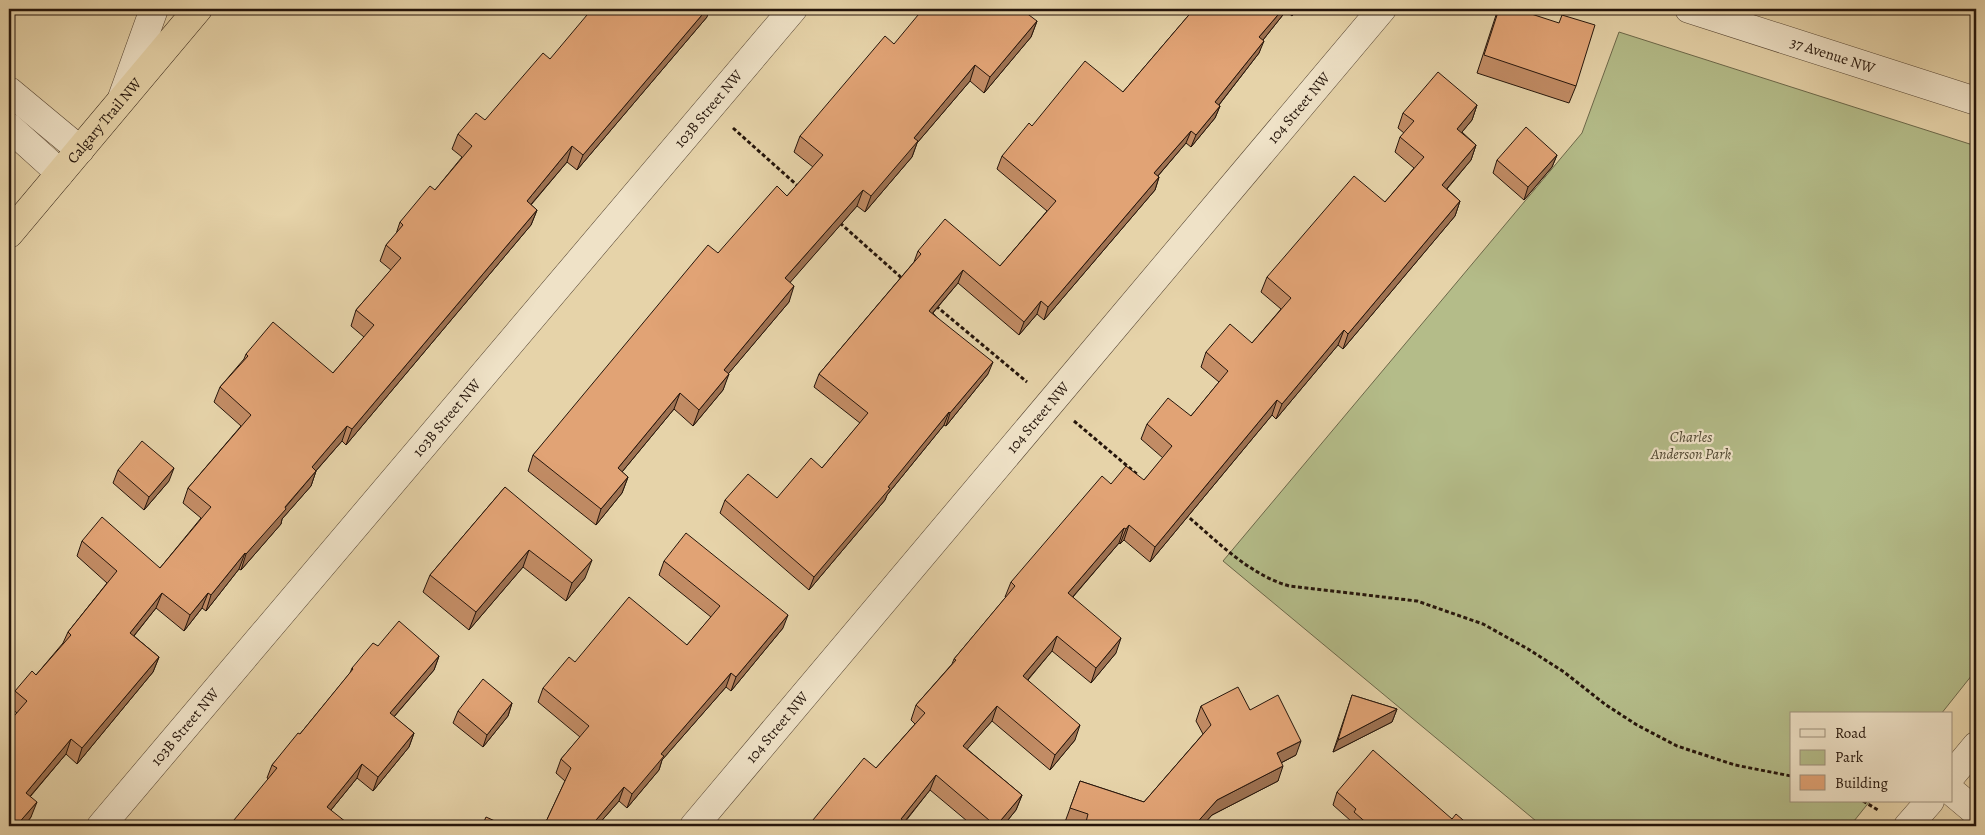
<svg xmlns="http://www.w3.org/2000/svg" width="1985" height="835" font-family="Alegreya,serif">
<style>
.green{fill:#b4bc89;stroke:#6c684a}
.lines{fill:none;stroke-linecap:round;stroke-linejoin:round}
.minor-casing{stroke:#554432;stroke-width:29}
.highway-casing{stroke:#25150b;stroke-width:29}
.path{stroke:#25150b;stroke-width:3;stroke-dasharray:4 2.5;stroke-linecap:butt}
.minor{stroke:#efe2c7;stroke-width:28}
.highway{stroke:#e6d3a9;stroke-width:28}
.wall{fill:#c28c65;stroke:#25150b}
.shaded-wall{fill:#9e7252;stroke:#25150b}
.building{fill:#e1a375;stroke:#25150b}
.labels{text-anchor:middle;stroke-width:4.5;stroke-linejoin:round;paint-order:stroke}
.street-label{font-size:15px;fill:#25150b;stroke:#efe2c7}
.park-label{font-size:15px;font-style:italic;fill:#504731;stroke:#efe2c7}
</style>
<rect width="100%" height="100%" fill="#e6d3a9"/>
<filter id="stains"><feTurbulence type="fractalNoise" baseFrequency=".004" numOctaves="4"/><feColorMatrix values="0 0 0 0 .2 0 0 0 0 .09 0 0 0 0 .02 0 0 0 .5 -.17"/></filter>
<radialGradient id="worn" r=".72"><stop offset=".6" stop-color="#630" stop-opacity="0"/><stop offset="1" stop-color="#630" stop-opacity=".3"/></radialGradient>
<!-- green -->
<path class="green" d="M1619,32L1976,146V670L1941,714H1791V801H1870L1850,826H1542L1223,561L1582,133Z"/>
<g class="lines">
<!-- minor casing -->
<g class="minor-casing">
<g id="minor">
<path id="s1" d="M1689,9L1976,101"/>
<path d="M9,91L80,150"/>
<path d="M122,98L154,9"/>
<path d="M9,127L60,173"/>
<path d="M1951,776L1976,746"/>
<path d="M1951,791L1976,812"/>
<path id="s2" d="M101,826L793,9"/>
<path id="s3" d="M694,826L1382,9"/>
<path d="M1908,826L1930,801"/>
</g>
</g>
<!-- highway casing -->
<g class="highway-casing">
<g id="highway">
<path id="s4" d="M9,234L198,9"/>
</g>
</g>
<!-- path -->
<path class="path" d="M733,128L799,187
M840,223L904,280
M936,306L1027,382
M1074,421L1138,475
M1185,514C1217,541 1248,574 1289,586L1417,601L1483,624L1528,649L1564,672L1606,705L1637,725L1677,746L1735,765L1791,776
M1863,801L1878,810"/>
<!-- minor -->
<use href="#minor" class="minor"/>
<!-- highway -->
<use href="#highway" class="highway"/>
</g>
<!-- wall -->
<path class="wall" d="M1194,9H1297L1292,16L1286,11L1263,40L1259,53L1219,105L1220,106L1215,118L1191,147L1186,143L1158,176L1159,177L1155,190L1044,320L1037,314L1019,335L958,283L933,313L988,374L946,426L944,425L887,495L885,500L809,590L720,513L725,500L777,498L822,468L860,423L814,387L819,374L914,262L918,251L1000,266L1047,211L997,169L1002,156L1032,126L1123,92Z
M1498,9L1576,86L1569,103L1477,73Z
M707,17L577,170L567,162L531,205L537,210L531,225L346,445L342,441L316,471L311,486L282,519L281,524L241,570L239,569L206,611L202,608L184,631L156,608L134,636L159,657L153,672L77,764L66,754L30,797L31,817L24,826H9L17,713L9,706L15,691L36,675L63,643L68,632L107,583L77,556L82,541L160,568L201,518L183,503L188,488L241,426L214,402L220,387L244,359L246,354L333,373L364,337L351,326L356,310L391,270L380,261L386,245L396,234L400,222L435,190L462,157L452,149L458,134L485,120L550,59Z
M1037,21L1031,37L984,93L970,81L917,143L912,157L865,212L857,206L790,282L789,302L728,374L723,390L693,426L674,409L622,472L628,477L622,493L596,525L528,471L533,455L718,253L787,196L813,167L794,152L800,136L894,44Z
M1477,105L1472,120L1462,132L1476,145L1471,160L1447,189L1460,201L1455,216L1343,349L1338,345L1276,419L1272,415L1150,562L1124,540L1120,544L1119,543L1073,597L1116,653L1091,683L1052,651L1028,680L1075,740L1050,770L992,721L967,749L1022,795L1016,810L1003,826H973L930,790L905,822L808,826L876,768L915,724L911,720L916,705L952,664L954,659L1006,597H1005L1011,582L1111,484L1144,480L1163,458L1141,439L1147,424L1191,416L1219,382L1201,367L1206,352L1252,343L1281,309L1261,292L1267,277L1385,202L1414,168L1395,152L1400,137L1404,133L1398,128L1403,113Z
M1557,155L1552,167L1524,200L1493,173L1497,160Z
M118,470L169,481L144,510L113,483Z
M505,487L585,578L566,601L523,567L469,630L423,592L430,575Z
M664,561L783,628L731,691L726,687L662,760L659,770L627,808L619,801L597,826H544L565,781L556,773L561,759L580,737L538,702L543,688L575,662L687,645L711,617L659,575Z
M439,656L434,670L394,717L414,733L409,747L373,791L357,778L331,810L267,778L272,765L300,734L350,673L352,668Z
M1352,695L1397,709L1392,722L1333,752Z
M512,703L508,716L483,747L453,723L458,711Z
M1201,706L1250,710L1296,755L1281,763L1278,781L1212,815L1202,826H1077L1065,822L1080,781L1144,802L1203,734L1196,721Z
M1337,792L1452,819L1470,826H1351L1349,825L1351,821L1333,805Z"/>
<!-- shaded-wall -->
<path class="shaded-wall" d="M707,9H710L707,17L577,170L583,155Z
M1283,9H1287L1286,11L1255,50L1259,37Z
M1294,9H1297L1292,16Z
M1037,21L1031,37L984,93L990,77Z
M1264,41L1259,53L1211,115L1215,102Z
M975,65L970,81L917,143L912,157L865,212L871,196L914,138Z
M1477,105L1472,120L1452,144L1457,129Z
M1220,106L1215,118L1191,147L1196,135Z
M1191,131L1186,143L1150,185L1154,173Z
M1476,145L1471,160L1437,200L1442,185Z
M572,146L567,162L521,216L527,201Z
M1557,155L1552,167L1524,200L1528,187Z
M1159,177L1155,190L1044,320L1048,307Z
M863,190L857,206L780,294L785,278Z
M1460,201L1455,216L1343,349L1348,334Z
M537,210L531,225L346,445L352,429Z
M963,270L958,283L924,323L929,311Z
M794,286L789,302L718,386L724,370Z
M1041,301L1037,314L1019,335L1024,322Z
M1344,330L1338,345L1276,419L1282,404Z
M993,362L988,374L946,426L950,413Z
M729,374L723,390L693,426L699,410Z
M680,393L674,409L612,484L618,468Z
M1277,400L1272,415L1150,562L1155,547Z
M949,412L944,425L887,495L885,500L809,590L814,577Z
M347,426L342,441L306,482L312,467Z
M174,468L169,481L144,510L149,497Z
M316,471L311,486L282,519L281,524L241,570L246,554Z
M628,477L622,493L596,525L601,509Z
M1129,525L1124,540L1120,544L1126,529Z
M1124,528L1119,543L1063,608L1068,593Z
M529,550L523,567L469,630L476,612Z
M245,553L239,569L206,611L211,595Z
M592,560L585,578L566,601L572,583Z
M162,593L156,608L124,648L130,633Z
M208,593L202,608L184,631L190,615Z
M788,615L783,628L731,691L736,677Z
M1057,636L1052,651L1018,691L1023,676Z
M1121,638L1116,653L1091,683L1096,668Z
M439,656L434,670L385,727L390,713Z
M159,657L153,672L77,764L82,748Z
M731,673L726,687L662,760L659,770L627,808L632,794L661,754Z
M512,703L508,716L483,747L487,735Z
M997,706L992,721L957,761L963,746Z
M1397,709L1392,722L1333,752L1338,740Z
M1080,725L1075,740L1050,770L1055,755Z
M414,733L409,747L373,791L378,777Z
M71,739L66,754L20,808L26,793Z
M1301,741L1296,755L1271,768L1277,753Z
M362,764L357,778L322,821L327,807Z
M1283,766L1278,781L1212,815L1202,826H1194L1217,800Z
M936,775L930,790L901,826V819Z
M624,787L619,801L597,826H591Z
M1022,795L1016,810L1003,826H996Z
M37,802L31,817L24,826H16Z"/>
<!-- building -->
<path class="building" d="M592,9H707L583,155L572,146L527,201L537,210L352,429L347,426L312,467L316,471L285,507L286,509L246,554L245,553L211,595L208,593L190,615L162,593L130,633L159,657L82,748L71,739L26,793L37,802L16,826H9V722L27,701L15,691L32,671L36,675L71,635L68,632L117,571L82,541L102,517L160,568L211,507L188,488L251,415L220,387L248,356L246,354L273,322L333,373L374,325L356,310L401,258L386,245L403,225L400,222L430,186L435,190L472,146L458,134L476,113L485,120L543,53L550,59Z
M923,9H1021L1037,21L990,77L975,65L914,138L918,141L871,196L863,190L785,278L794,286L724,370L729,374L699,410L680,393L618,468L628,477L601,509L533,455L708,245L718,253L777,186L787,196L823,155L800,136L885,36L894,44Z
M1194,9H1283L1259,37L1264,41L1215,102L1220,106L1196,135L1191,131L1154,173L1159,177L1048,307L1041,301L1024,322L963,270L929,311L993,362L950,413L949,412L888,487L890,488L814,577L725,500L748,474L777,498L811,458L822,468L868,413L819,374L921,254L918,251L945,219L1000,266L1056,201L1002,156L1029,123L1032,126L1085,61L1123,92Z
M1499,9H1516L1559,23L1562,15L1595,25L1576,86L1484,55Z
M1438,72L1477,105L1457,129L1476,145L1442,185L1460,201L1348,334L1344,330L1282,404L1277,400L1155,547L1129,525L1126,529L1124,528L1068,593L1121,638L1096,668L1057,636L1023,676L1080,725L1055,755L997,706L963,746L1022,795L996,826L936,775L901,819L910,826H808L864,758L876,768L925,713L916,705L956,660L954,659L1015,586L1011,582L1102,476L1111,484L1126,466L1144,480L1172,446L1147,424L1168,398L1191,416L1228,371L1206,352L1230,324L1252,343L1291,298L1267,277L1354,176L1385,202L1424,157L1400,137L1414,121L1403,113Z
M1526,127L1557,155L1528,187L1497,160Z
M142,441L174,468L149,497L118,470Z
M505,487L592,560L572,583L529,550L476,612L430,575Z
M686,533L788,615L736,677L731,673L661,754L664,756L632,794L624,787L591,826H544L571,768L561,759L589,726L543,688L569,657L575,662L629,597L687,645L720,606L664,561Z
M9,609L13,613L9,617Z
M399,621L439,656L390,713L414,733L378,777L362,764L327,807L351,826H229L277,768L272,765L298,733L300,734L353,669L352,668L373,643L378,646Z
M483,679L512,703L487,735L458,711Z
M1238,687L1250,710L1278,695L1301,741L1277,753L1283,766L1217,800L1194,826H1098L1086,822L1088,814L1070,808L1080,781L1144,802L1211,725L1201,706Z
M1352,695L1397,709L1338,740Z
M1373,750L1452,819L1456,814L1470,826H1370L1354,812L1356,809L1337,792Z
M486,817L506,826H482Z
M224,822L229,826H221Z"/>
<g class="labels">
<!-- street labels -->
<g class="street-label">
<text dy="5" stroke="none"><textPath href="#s1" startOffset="151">37 Avenue NW</textPath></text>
<text dy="5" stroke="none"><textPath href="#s2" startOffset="940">103B Street NW</textPath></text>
<text dy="5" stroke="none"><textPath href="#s3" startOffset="939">104 Street NW</textPath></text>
<text dy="5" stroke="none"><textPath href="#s4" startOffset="148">Calgary Trail NW</textPath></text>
<text dy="5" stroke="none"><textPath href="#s2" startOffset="535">103B Street NW</textPath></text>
<text dy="5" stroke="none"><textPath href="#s3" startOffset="534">104 Street NW</textPath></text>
<text dy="5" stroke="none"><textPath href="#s2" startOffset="130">103B Street NW</textPath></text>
<text dy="5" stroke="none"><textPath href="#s3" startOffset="129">104 Street NW</textPath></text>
</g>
<!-- park labels -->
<g class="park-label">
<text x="1691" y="442">Charles<tspan x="1691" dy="17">Anderson Park</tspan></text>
</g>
</g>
<!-- margin -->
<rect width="1985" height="835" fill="none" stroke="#e6d3a9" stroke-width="30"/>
<rect x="10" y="10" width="1965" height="815" fill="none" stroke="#25150b" stroke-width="2.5"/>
<rect x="15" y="15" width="1955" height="805" fill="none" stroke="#25150b"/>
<!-- legend -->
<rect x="1790" y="712" width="162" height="90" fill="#efe2c7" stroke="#9e907c"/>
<rect x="1800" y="729" width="25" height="8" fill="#efe2c7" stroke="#9e907c"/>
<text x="1835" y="738" font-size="15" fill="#25150b">Road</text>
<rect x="1800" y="750" width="25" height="15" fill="#b4bc89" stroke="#9e907c"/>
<text x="1835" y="762" font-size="15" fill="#25150b">Park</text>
<rect x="1800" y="775" width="25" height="15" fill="#e1a375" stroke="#9e907c"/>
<text x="1835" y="788" font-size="15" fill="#25150b">Building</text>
<rect width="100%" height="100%" filter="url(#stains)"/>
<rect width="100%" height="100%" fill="url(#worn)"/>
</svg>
